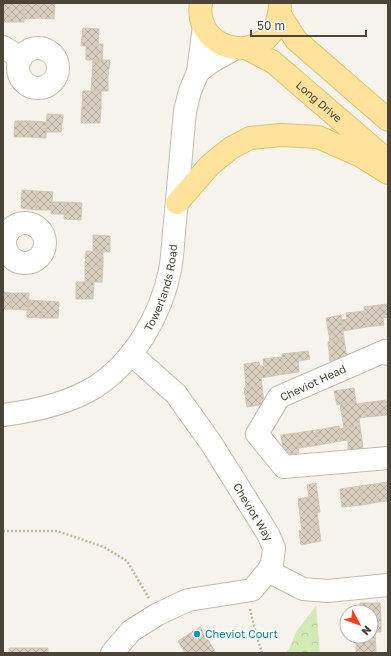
<svg xmlns="http://www.w3.org/2000/svg" width="391" height="656" font-family="'Golos Text',sans-serif">
<style>
.forest{fill:url(#forest-crowns)}
.building{fill:url(#building-cross-hatch);stroke:#d3c7b4}
.lines{fill:none;stroke-linecap:round;stroke-linejoin:round}
.minor-casing{stroke:#c2bbae;stroke-width:24}
.major-casing{stroke:#e6c16a;stroke-width:24}
.path{stroke:#c4b79f;stroke-width:2.5;stroke-dasharray:2 2;stroke-linecap:butt}
.minor{stroke:#fff;stroke-width:22}
.major{stroke:#ffe39c;stroke-width:22}
.culture-dot{fill:#0f9aa8;stroke:#fff;stroke-width:1.5}
.labels{text-anchor:middle;stroke-width:3;stroke-linejoin:round;paint-order:stroke}
.street-label{font-size:11px;fill:#4b4439;stroke:#fff}
.culture-label{font-size:11px;fill:#0d838f;stroke:#fff;text-anchor:start}
</style>
<defs>
<pattern id="forest-crowns" width="20" height="18" patternUnits="userSpaceOnUse"><rect width="20" height="18" fill="#d2eab5"/><path d="M2 6a3 3 0 1 1 6 0M12 15a3 3 0 1 1 6 0" fill="none" stroke="#b6ca9c"/></pattern>
<pattern id="building-cross-hatch" width="8" height="8" patternUnits="userSpaceOnUse"><rect width="8" height="8" fill="#d8cfc1"/><path d="M0 0l8 8M0 8l8-8" fill="none" stroke="#b1aa9e"/></pattern>
</defs>
<rect width="100%" height="100%" fill="#f6f3ec"/>
<!-- forest -->
<path class="forest" d="M316,606L320,653H286L290,647L296,632Z"/>
<!-- building -->
<path class="building" d="M3,3H10V22H3Z
M10,3H24V22H10Z
M24,3H39V18L24,19Z
M39,3H55L54,19L39,18Z
M83,28L99,29L98,46H81Z
M99,44H103L102,60H86V46H98Z
M93,60H110L108,76H92Z
M92,76H108V91H91Z
M83,91H101V106H82Z
M82,106H101L100,123H81Z
M47,114L63,115L61,132H46Z
M15,121H30L29,137H14Z
M30,121L46,122V138L29,137Z
M22,190L37,191L36,210L21,208Z
M37,191L53,192L51,210H36Z
M52,202H65L64,214H51Z
M65,202L82,203L81,220L64,219Z
M93,235L110,236V252L93,251Z
M86,251L103,252V267H85Z
M85,267H103L102,282H85Z
M76,282H94L93,299H76Z
M3,292L12,293L11,309H3Z
M12,293H29L28,310L11,309Z
M28,300L43,301L41,318L27,317Z
M43,301L59,302L58,318H41Z
M388,304V317L383,318L384,325L366,327L364,307Z
M364,311L366,327L343,331L341,320L347,319L346,313Z
M341,315L344,339L330,341L326,318Z
M344,339L347,358L330,361L328,342Z
M308,351L310,359L298,361L299,372L284,374L282,354Z
M282,357L284,374L266,377L263,359Z
M259,362L260,366H264L266,377L261,378L262,385L246,387L244,364Z
M262,385L264,404L247,407L244,388Z
M354,388L356,402L337,405L334,391Z
M386,400L388,415L366,417L364,403Z
M356,402L357,404L364,403L366,417L359,418L360,426L344,428L340,404Z
M339,426L341,441L319,445L317,430Z
M360,426L363,448L348,450V440L341,441L340,429Z
M317,430L319,445L299,448L296,433Z
M296,433L299,453L284,455L281,435Z
M388,482V501L378,502L375,484Z
M316,483L320,512L300,515L298,499L309,497L307,485Z
M375,484L378,502L362,505L360,486Z
M360,486L362,505L342,507L340,489Z
M317,512L319,527L302,530L300,515Z
M319,527L321,541L301,545L299,531Z
M360,603H380L381,618H371V612H361Z
M371,618H381V632H371Z
M200,627L216,653H185L178,641Z
M371,632H375L376,653H356V636H371Z
M9,648H48V653H9Z"/>
<g class="lines">
<!-- minor casing -->
<g class="minor-casing">
<g id="minor">
<path d="M3,47L21,58"/>
<circle cx="38" cy="68" r="20"/>
<path d="M198,72L211,62L236,48"/>
<circle cx="25" cy="243" r="20"/>
<path d="M388,354L385,351L279,397L257,434L284,467L388,458"/>
<path id="s1" d="M3,415C34,411 68,404 95,387C134,362 161,315 170,270C173,255 173,238 175,222C178,185 182,148 185,111L190,91L198,72L204,26"/>
<path d="M268,571L303,589L328,591L388,585"/>
<path d="M112,653L131,631L158,614L188,600L252,590L268,571L272,564L274,548L268,534L211,443L176,394L131,354"/>
</g>
</g>
<!-- major casing -->
<g class="major-casing">
<g id="major">
<path d="M201,3C192,56 279,70 280,3"/>
<path d="M280,15L296,40L388,120"/>
<path id="s2" d="M246,48L273,62L388,161"/>
<path d="M177,203L210,165L231,148L250,138L281,135L318,137L361,156L388,173"/>
</g>
</g>
<!-- path -->
<path class="path" d="M3,531H57L104,547L127,561L149,598
M250,609L256,634L262,653"/>
<!-- minor -->
<use href="#minor" class="minor"/>
<!-- major -->
<use href="#major" class="major"/>
</g>
<!-- markers -->
<circle class="culture-dot" cx="197" cy="634" r="4"/>
<g class="labels">
<!-- street labels -->
<g class="street-label">
<text dy="4" stroke="none"><textPath href="#s2" startOffset="91">Long Drive</textPath></text>
<text dy="4" stroke="none"><textPath href="#s1" startOffset="220">Towerlands Road</textPath></text>
<text transform="translate(313 383) rotate(-25)" y="4">Cheviot Head</text>
<text transform="translate(253 512) rotate(59)" y="4">Cheviot Way</text>
</g>
<!-- culture labels -->
<g class="culture-label">
<text x="205" y="638">Cheviot Court</text>
</g>
</g>
<!-- border -->
<rect width="391" height="656" fill="none" stroke="#4b4439" stroke-width="8"/>
<!-- north arrow -->
<g transform="translate(359 624) rotate(131)"><circle r="19" fill="#ffffff" stroke="#b7b4b0"/>
<path d="M0-3L7 15L0 10L-7 15Z" fill="#fc3f1d"/>
<text y="-6" font-size="11" font-weight="bold" text-anchor="middle" fill="#4b4439">N</text>
</g>
<!-- scale -->
<path d="M251 30v6h115v-6" fill="none" stroke="#4b4439" stroke-width="2"/>
<text x="257" y="30" font-size="12" fill="#4b4439" stroke="#ffffff" stroke-width="3" paint-order="stroke">50 m</text>
</svg>
